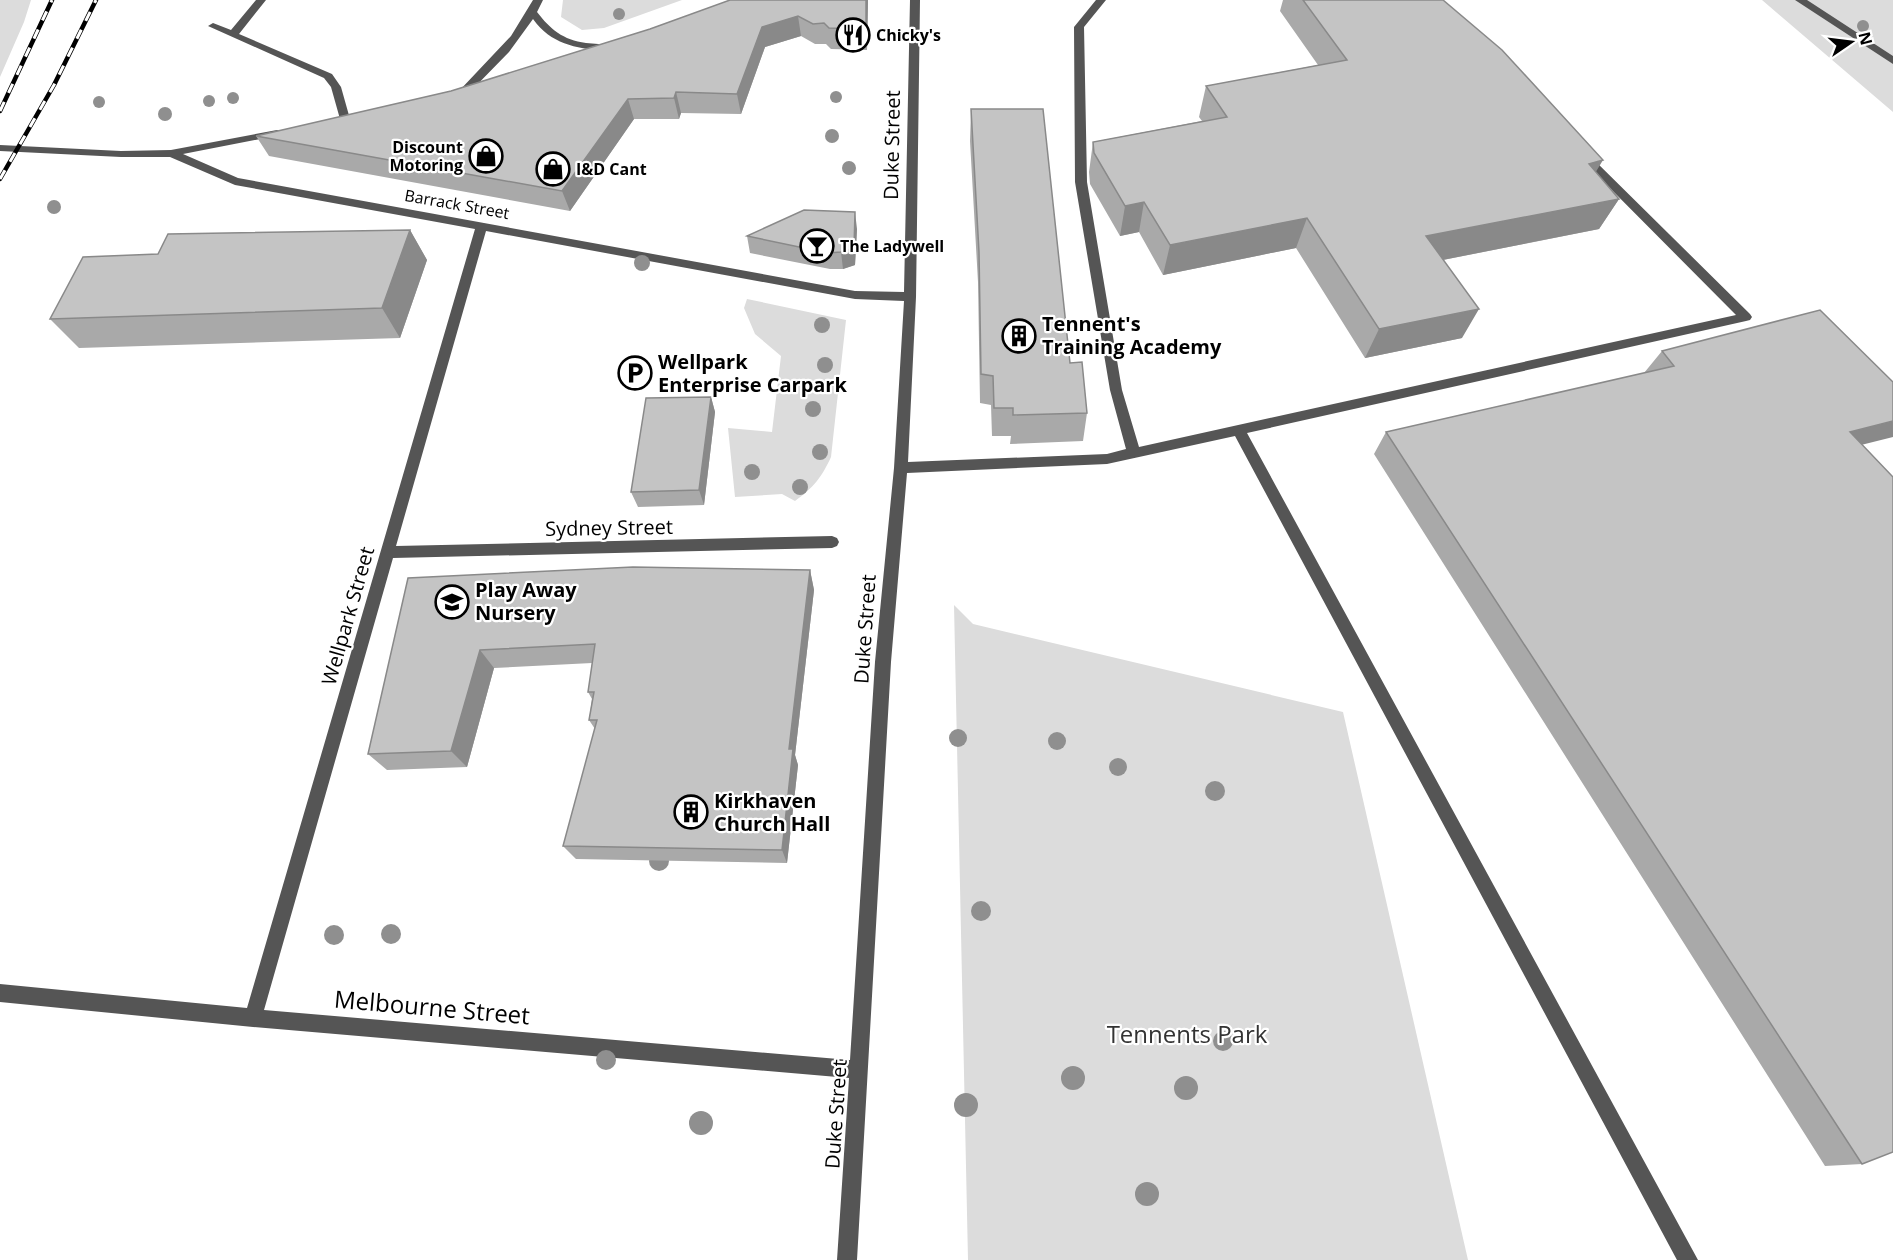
<svg xmlns="http://www.w3.org/2000/svg" width="1893" height="1260" font-family="'Open Sans',sans-serif">
<style>
.green{fill:#dcdcdc}
.lines{fill:none;stroke-linecap:round;stroke-linejoin:round}
.minor{fill:#555;fill-rule:evenodd}
.rail-casing{stroke:#000;stroke-width:4.5}
.rail{stroke:#fff;stroke-width:3;stroke-dasharray:10;stroke-linecap:butt}
.tree{fill:#8f8f8f}
.wall{fill:#a9a9a9}
.shaded-wall{fill:#898989}
.building{fill:#c4c4c4;stroke:#898989;stroke-width:1.5}
.labels{text-anchor:middle;stroke-width:4.5;stroke-linejoin:round;paint-order:stroke}
.far-poi-label{font-size:16px;font-weight:bold;fill:#000;stroke:#fff;text-anchor:start}
.far-street-label{font-size:16px;fill:#000;stroke:#fff}
.street-label{font-size:20px;fill:#000;stroke:#fff}
.poi-label{font-size:20px;font-weight:bold;fill:#000;stroke:#fff;text-anchor:start}
.near-street-label{font-size:24px;fill:#000;stroke:#fff}
.near-park-label{font-size:24px;fill:#333;stroke:#fff}
</style>
<rect width="100%" height="100%" fill="#fff"/>
<!-- green -->
<path class="green" d="M0,0H31L24,22L0,77Z
M563,0H682L604,28L582,30L561,17Z
M1762,0H1893V112Z
M747,299L846,320L831,457C822,477 813,488 795,501L782,494L735,497L728,428L772,432L781,356L755,334L744,308Z
M954,605L973,624L1343,712L1468,1260H968Z"/>
<g class="lines">
<!-- minor -->
<path class="minor" d="M256,0H266L239,34L332,74L341,87L350,119L349,121H341L340,119L331,87L324,78L208,26L213,23L231,30Z
M533,0H543L537,12C550,29 563,40 586,43C594,44 603,43 609,48L604,51C575,48 551,44 533,19L509,52L467,95H459V91L511,36Z
M910,0H920L916,297L908,462L1107,454L1126,449L1110,390L1075,182L1074,27L1096,0H1106L1084,27L1087,182L1122,390L1139,447L1736,315L1580,158V154H1588L1750,314L1752,317L1750,320L1746,321L1247,433L1698,1260H1677L1235,436L1107,464L907,473L891,662L857,1260H837L849,1078L253,1027L0,1002V984L247,1008L475,229L235,185L170,157H121L0,151V145L121,151L171,150L277,130L281,131V135L183,154L238,178L855,291L904,292ZM486,231L855,299L904,301L894,468L875,662L850,1060L264,1010L393,558L832,548L837,546L839,542L837,538L832,536L396,546Z
M1795,0H1807L1893,56V64Z"/>
<!-- rail casing -->
<g class="rail-casing">
<path id="rail" d="M0,111L52,0
M0,179L54,85L96,0"/>
</g>
<!-- rail -->
<use href="#rail" class="rail"/>
</g>
<!-- trees -->
<g class="tree">
<circle cx="619" cy="14" r="6"/>
<circle cx="1863" cy="26" r="6"/>
<circle cx="836" cy="97" r="6"/>
<circle cx="233" cy="98" r="6"/>
<circle cx="209" cy="101" r="6"/>
<circle cx="99" cy="102" r="6"/>
<circle cx="165" cy="114" r="7"/>
<circle cx="832" cy="136" r="7"/>
<circle cx="849" cy="168" r="7"/>
<circle cx="54" cy="207" r="7"/>
<circle cx="642" cy="263" r="8"/>
<circle cx="822" cy="325" r="8"/>
<circle cx="825" cy="365" r="8"/>
<circle cx="813" cy="409" r="8"/>
<circle cx="820" cy="452" r="8"/>
<circle cx="752" cy="472" r="8"/>
<circle cx="800" cy="487" r="8"/>
<circle cx="958" cy="738" r="9"/>
<circle cx="1057" cy="741" r="9"/>
<circle cx="1118" cy="767" r="9"/>
<circle cx="1215" cy="791" r="10"/>
<circle cx="659" cy="861" r="10"/>
<circle cx="981" cy="911" r="10"/>
<circle cx="391" cy="934" r="10"/>
<circle cx="334" cy="935" r="10"/>
<circle cx="1223" cy="1041" r="10"/>
<circle cx="606" cy="1060" r="10"/>
<circle cx="1073" cy="1078" r="12"/>
<circle cx="1186" cy="1088" r="12"/>
<circle cx="966" cy="1105" r="12"/>
<circle cx="701" cy="1123" r="12"/>
<circle cx="1147" cy="1194" r="12"/>
</g>
<!-- wall -->
<path class="wall" d="M730,0H868L867,50L831,49L826,44H815L801,36L765,47L741,114L681,113L679,119H634L570,211L269,156L256,136L451,91L650,29Z
M1283,0H1443L1619,199L1599,229L1443,260L1462,338L1365,358L1296,248L1163,275L1139,232L1120,236L1090,184L1089,172L1093,142L1202,121L1199,117L1206,86L1318,65L1280,11Z
M971,109L1070,363L1087,413L1083,441L1010,444L1011,436H992L991,405L980,403L978,282L970,141Z
M857,229L855,265L843,269H830L750,253L747,236Z
M410,230L427,260L400,338L79,348L50,319L158,254Z
M1662,351L1862,445V1164L1825,1166L1374,454L1386,432L1644,373Z
M711,397L715,412L704,505L638,507L631,492Z
M810,570L814,590L795,755L798,765L787,863L576,859L563,846L595,729L589,720L592,699L588,692L592,663L494,668L467,767L387,770L368,754L408,578Z"/>
<!-- shaded-wall -->
<path class="shaded-wall" d="M866,0H868L867,50L866,29Z
M798,16L801,36L765,47L741,114L737,94L762,27Z
M676,92L681,113L679,119L674,98Z
M628,99L634,119L570,211L562,191Z
M1603,160L1585,190L1589,164Z
M1619,199L1599,229L1412,266L1426,236Z
M1144,202L1139,232L1120,236L1125,206Z
M855,212L857,229L855,265L843,269L841,252Z
M1307,218L1296,248L1163,275L1170,245Z
M410,230L427,260L400,338L382,308Z
M1479,309L1462,338L1365,358L1379,329Z
M711,397L715,412L704,505L699,490Z
M1893,421V437L1825,454L1850,432Z
M810,570L814,590L795,755L798,765L787,863L782,850L789,749Z
M480,650L494,668L467,767L451,751Z"/>
<!-- building -->
<path class="building" d="M730,0H866V29L829,28L824,23L813,24L798,16L762,27L737,94L676,92L674,98L628,99L562,191L256,136L451,91L650,29Z
M1303,0H1443L1502,50L1603,160L1589,164L1619,199L1426,236L1479,309L1379,329L1307,218L1170,245L1144,202L1125,206L1094,153L1093,142L1227,117L1206,86L1347,60Z
M971,109H1043L1070,363L1082,362L1087,413L1013,415V408H994L993,376L981,374L979,252Z
M804,210L855,212L854,248L841,252L828,253L747,236Z
M410,230L382,308L50,319L83,257L158,254L168,234Z
M1820,310L1893,382V421L1850,432L1893,477V1152L1862,1164L1386,432L1674,366L1662,351Z
M711,397L699,490L631,492L646,398Z
M633,567L810,570L789,749H793L782,850L563,846L597,720H589L594,692H588L595,644L480,650L451,751L368,754L408,578Z"/>
<!-- icons -->
<defs>
<g id="restaurant-ring" transform="scale(1.725)"><circle r="9.5" fill="#fff" stroke="#000" stroke-width="1.5"/><path d="M-5-6h1v4h1v-4h1v4h1v-4h1v5L-1.5 .5V6h-2V.5L-5-1ZM5-6V6H3V1.5H1.5Q1.5-4 5-6Z" fill="#000"/></g>
<g id="shop-ring" transform="scale(1.725)"><circle r="9.5" fill="#fff" stroke="#000" stroke-width="1.5"/><path d="M-5-2.5h2.3a2.7 3.5 0 0 1 5.4 0H5L5.5 6h-11ZM-1.5-2.5h3a1.5 2.3 0 0 0-3 0Z" fill="#000"/></g>
<g id="bar-ring" transform="scale(1.725)"><circle r="9.5" fill="#fff" stroke="#000" stroke-width="1.5"/><path d="M-6-5H6L.8 .8V4.5H3.5V6h-7V4.5H-.8V.8Z" fill="#000"/></g>
<g id="building-ring" transform="scale(1.725)"><circle r="9.5" fill="#fff" stroke="#000" stroke-width="1.5"/><path d="M-4-6H4V6H1V3H-1V6H-4ZM-2.5-4.3h1.7v1.8h-1.7ZM.8-4.3h1.7v1.8H.8ZM-2.5-1h1.7V.8h-1.7ZM.8-1h1.7V.8H.8Z" fill="#000"/></g>
<g id="parking-ring" transform="scale(1.725)"><circle r="9.5" fill="#fff" stroke="#000" stroke-width="1.5"/><path d="M-3.5-5.5H1a3.5 3.5 0 0 1 0 7H-1V5.5H-3.5ZM-1-3.4V-.6H.8a1.4 1.4 0 0 0 0-2.8Z" fill="#000"/></g>
<g id="school-ring" transform="scale(1.725)"><circle r="9.5" fill="#fff" stroke="#000" stroke-width="1.5"/><path d="M0-5L7-2L0 1L-7-2ZM-4 1L0 2.5L4 1V4Q0 6-4 4Z" fill="#000"/></g>
</defs>
<g fill-rule="evenodd">
<use href="#restaurant-ring" x="853" y="35"/>
<use href="#shop-ring" x="486" y="156"/>
<use href="#shop-ring" x="553" y="169"/>
<use href="#bar-ring" x="817" y="246"/>
<use href="#building-ring" x="1019" y="336"/>
<use href="#parking-ring" x="635" y="373"/>
<use href="#school-ring" x="452" y="602"/>
<use href="#building-ring" x="691" y="812"/>
</g>
<g class="labels">
<!-- far-poi labels -->
<g class="far-poi-label">
<text x="876" y="41">Chicky's</text>
<text x="463" y="153" text-anchor="end">Discount<tspan x="463" dy="18">Motoring</tspan></text>
<text x="576" y="175">I&amp;D Cant</text>
<text x="840" y="252">The Ladywell</text>
</g>
<!-- far-street labels -->
<g class="far-street-label">
<text transform="translate(457 204) rotate(10)" y="6">Barrack Street</text>
</g>
<!-- street labels -->
<g class="street-label">
<text transform="translate(892 145) rotate(-89)" y="7">Duke Street</text>
<text transform="translate(609 528) rotate(-1)" y="7">Sydney Street</text>
<text transform="translate(348 616) rotate(-74)" y="7">Wellpark Street</text>
<text transform="translate(865 629) rotate(-86)" y="7">Duke Street</text>
<text transform="translate(836 1114) rotate(-86)" y="7">Duke Street</text>
</g>
<!-- poi labels -->
<g class="poi-label">
<text x="1042" y="331">Tennent's<tspan x="1042" dy="23">Training Academy</tspan></text>
<text x="658" y="369">Wellpark<tspan x="658" dy="23">Enterprise Carpark</tspan></text>
<text x="475" y="597">Play Away<tspan x="475" dy="23">Nursery</tspan></text>
<text x="714" y="808">Kirkhaven<tspan x="714" dy="23">Church Hall</tspan></text>
</g>
<!-- near-street labels -->
<g class="near-street-label">
<text transform="translate(432 1008) rotate(5)" y="8">Melbourne Street</text>
</g>
<!-- near-park labels -->
<g class="near-park-label">
<text x="1187" y="1043">Tennents Park</text>
</g>
</g>
<!-- north arrow -->
<g transform="translate(1851 42) rotate(76)" stroke="#ffffff" stroke-width="4.5" paint-order="stroke">
<path d="M0-4.5L10 22L0 15L-10 22Z" fill="#000000"/>
<text y="-9" font-size="16" font-weight="bold" text-anchor="middle" fill="#000000">N</text>
</g>
</svg>
